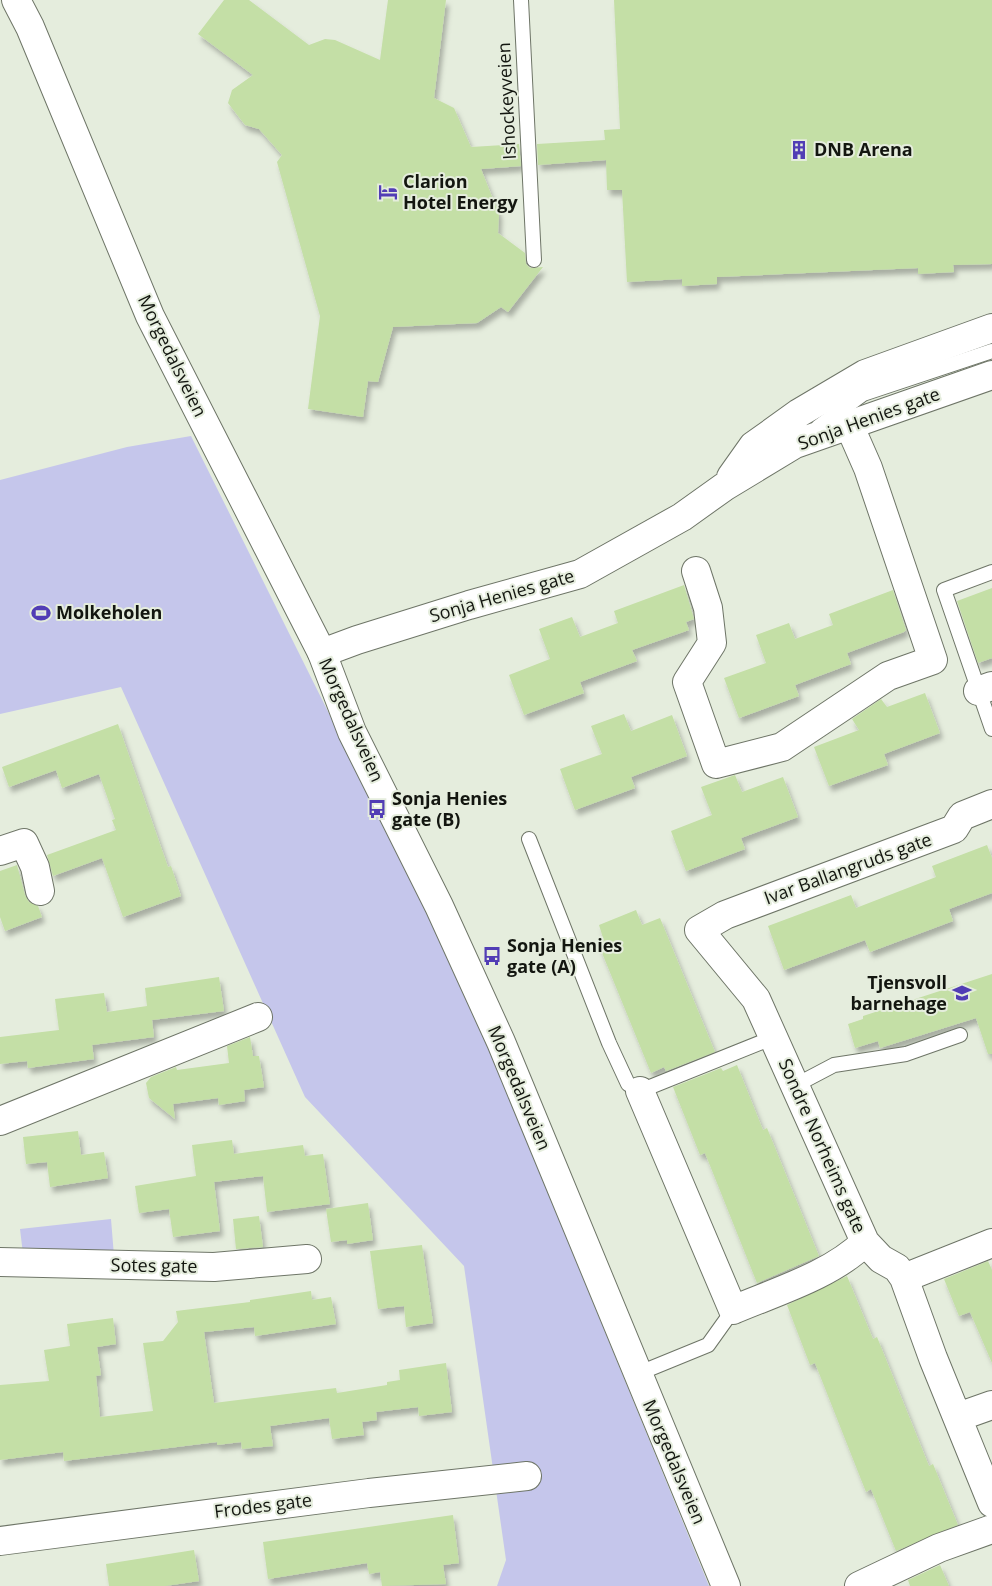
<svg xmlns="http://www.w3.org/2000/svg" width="992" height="1586" font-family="'Open Sans',sans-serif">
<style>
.green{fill:#c5c6eb}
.building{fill:#c4dfa6;filter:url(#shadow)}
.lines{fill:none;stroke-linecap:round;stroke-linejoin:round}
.lane-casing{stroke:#6e7567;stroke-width:16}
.street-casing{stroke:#6e7567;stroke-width:30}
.secondary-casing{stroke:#6e7567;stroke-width:30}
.lane{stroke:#fff;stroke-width:14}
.street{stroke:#fff;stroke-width:28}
.secondary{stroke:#fff;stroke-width:28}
.labels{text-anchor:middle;stroke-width:4;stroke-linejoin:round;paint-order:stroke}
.street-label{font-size:18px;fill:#131610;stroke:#e5eddd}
.poi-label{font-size:18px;font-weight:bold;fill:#131610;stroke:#e5eddd;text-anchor:start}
</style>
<defs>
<filter id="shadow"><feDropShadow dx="3" dy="5.5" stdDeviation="2.5" flood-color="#0004"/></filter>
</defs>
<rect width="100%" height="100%" fill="#e5eddd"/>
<!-- green -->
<path class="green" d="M191,436L459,975L709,1586H497L506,1560L464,1266L305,1097L121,687L0,714V480L127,447Z
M111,1219L114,1256L23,1254L20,1229Z"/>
<!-- building -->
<path class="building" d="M224,0H249L309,45L325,39L335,40L380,60L388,0H446L434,98L454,108L471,147L519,144L521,166L481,169L499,214L498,233L525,253L526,264L530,268L543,267L508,312L501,307L477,323L393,327L378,382L368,381L363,417L308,409L320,316L277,162L282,155L259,129L245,125L228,103L232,90L253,75L198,34Z
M614,0H992V264L953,265L954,272L918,274V268L717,277V284L682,286V279L627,282L622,190H607L606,160L538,165L537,144L605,140L604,130L620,129Z
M684,585L694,619L686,622L689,630L632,650L637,661L580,682L584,693L524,715L509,675L550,659L539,629L572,617L580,637L618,623L614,611Z
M992,588V658L978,663L957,601Z
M893,590L906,630L904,632L847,653L851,664L795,685L799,696L739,718L724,678L766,663L756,635L789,623L795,639L833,625L829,614Z
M925,693L940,733L884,754L888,765L829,786L814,747L859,730L852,719L881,699L887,707Z
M624,714L631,731L672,715L687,756L631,777L635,788L575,810L560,769L602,754L591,726Z
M118,724L168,867L171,866L181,896L123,917L102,858L53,876L47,855L116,830L112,820L115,819L99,774L62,788L56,770L9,787L2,767Z
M735,775L742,792L783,777L798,817L741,838L745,849L686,871L671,831L712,815L701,787Z
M987,845L992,858V893L949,909L953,921L870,952L865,940L784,970L768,926L851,895L856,908L936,877L932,866Z
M17,865L25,895L29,902L38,906L42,917L5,931L0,917V871Z
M636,910L642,925L660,918L715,1052L666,1071L664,1067L651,1073L598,943L604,941L599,925Z
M992,974V1054H988L976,1018L880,1048L878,1041L855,1048L848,1024L863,1019V1016Z
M219,977L224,1011L152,1020L154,1037L92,1045L94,1059L28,1068L27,1061L0,1064V1037L59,1030L55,999L104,993L107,1012L147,1006L145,988Z
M250,1037L253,1056H259L264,1087L244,1090L245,1101L219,1105L218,1098L173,1104L175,1119L149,1098L146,1083L151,1077L176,1067L177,1070L229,1063L227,1046Z
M737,1065L763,1130L767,1128L819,1256L757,1283L705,1153L700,1155L673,1087L721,1068L723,1071Z
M78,1131L81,1155L104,1152L108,1178L50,1187L47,1162L26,1164L23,1137Z
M232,1140L234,1154L303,1145L305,1156L323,1154L330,1204L267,1212L263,1176L214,1182L220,1231L173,1237L169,1209L139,1213L135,1186L196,1176L192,1145Z
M368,1203L373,1240L347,1244V1240L331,1242L326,1209Z
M259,1216L263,1247L236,1249L233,1219Z
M422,1245L433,1323L406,1327L404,1306L378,1309L370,1251Z
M988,1261L992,1270V1363L970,1312L959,1316L944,1279Z
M847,1276L873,1339L877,1337L929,1466L933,1464L958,1525L896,1551L871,1489L866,1492L815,1363L810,1365L787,1305Z
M311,1291L312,1300L331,1297L336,1324L255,1336L254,1327L204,1332L214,1403L336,1388L337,1393L387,1385V1382L400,1380L399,1370L446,1363L452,1412L419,1416L418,1407L376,1412L377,1420L362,1422L364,1435L332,1439L329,1418L270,1426L273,1446L242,1449L241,1442L217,1445V1442L64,1461L63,1452L0,1460V1385L49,1381L44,1350L70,1346L67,1324L113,1318L116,1344L97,1347L101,1375L96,1376L100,1417L153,1411L143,1343L163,1341L178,1322L176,1311L250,1302V1300Z
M453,1515L459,1563L443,1565L446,1584L382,1586L380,1572L369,1574L367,1563L268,1579L263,1542Z
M194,1550L199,1581L165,1586H109L106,1564Z
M940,1565L949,1586H910L908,1580Z"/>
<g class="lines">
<!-- lane casing -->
<g class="lane-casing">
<path id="lane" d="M521,0L534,260
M818,427L863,394L992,351
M992,572L944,590L992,729
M529,839L609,1043L628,1084L640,1091L772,1038
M796,1085L834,1065L906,1054L960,1035
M637,1374L708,1345L733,1310"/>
</g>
<!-- street casing -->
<g class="street-casing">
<path id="street" d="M731,477L753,446L799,413L865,374L992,328
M696,571L708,608L712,643L687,682L716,764L782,747L888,676L933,660L868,468L850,427
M322,653L357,640L469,605L580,574L682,517L724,487L795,444L992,375
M978,691L992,686
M992,804L962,816L954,829L725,915L699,930L756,999L865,1242L881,1259L897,1268L904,1278L933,1358L992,1503
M0,851L24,843L35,867L40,891
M640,1091L733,1310C775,1292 832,1275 865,1242
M0,1121L258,1017
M0,1262L214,1267L307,1259
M904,1278L992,1243
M958,1417L992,1405
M0,1541L369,1493L527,1476
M859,1586L939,1548L992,1529"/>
</g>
<!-- secondary casing -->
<g class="secondary-casing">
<path id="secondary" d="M16,0L30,27L150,316L322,653L352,732L439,906L501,1042L726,1586"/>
</g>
<!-- lane -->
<use href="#lane" class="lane"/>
<!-- street -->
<use href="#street" class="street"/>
<!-- secondary -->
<use href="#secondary" class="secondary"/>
</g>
<!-- icons -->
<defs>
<g id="building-bare" transform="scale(1.5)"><path d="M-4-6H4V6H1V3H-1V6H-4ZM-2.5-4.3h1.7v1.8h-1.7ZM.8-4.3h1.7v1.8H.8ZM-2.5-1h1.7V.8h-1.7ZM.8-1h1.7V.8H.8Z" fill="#513db5" stroke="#e5eddd" stroke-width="2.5" paint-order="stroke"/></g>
<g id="hotel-bare" transform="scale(1.5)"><path d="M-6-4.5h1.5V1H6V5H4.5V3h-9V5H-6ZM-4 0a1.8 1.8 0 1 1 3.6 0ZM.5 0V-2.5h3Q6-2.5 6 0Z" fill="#513db5" stroke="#e5eddd" stroke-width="2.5" paint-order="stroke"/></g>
<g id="stadium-bare" transform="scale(1.5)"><path d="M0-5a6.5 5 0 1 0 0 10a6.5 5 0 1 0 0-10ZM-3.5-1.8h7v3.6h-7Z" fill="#513db5" stroke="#e5eddd" stroke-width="2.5" paint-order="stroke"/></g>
<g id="bus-bare" transform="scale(1.5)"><path d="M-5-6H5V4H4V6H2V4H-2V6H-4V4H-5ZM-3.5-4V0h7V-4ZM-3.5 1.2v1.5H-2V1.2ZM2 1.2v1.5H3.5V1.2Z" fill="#513db5" stroke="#e5eddd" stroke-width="2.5" paint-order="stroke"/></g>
<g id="school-bare" transform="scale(1.5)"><path d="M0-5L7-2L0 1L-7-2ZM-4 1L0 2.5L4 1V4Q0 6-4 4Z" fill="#513db5" stroke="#e5eddd" stroke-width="2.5" paint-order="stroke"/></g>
</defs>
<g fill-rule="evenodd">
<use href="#building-bare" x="799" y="150"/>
<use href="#hotel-bare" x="388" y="192"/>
<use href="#stadium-bare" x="41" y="613"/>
<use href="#bus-bare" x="377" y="809"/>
<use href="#bus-bare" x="492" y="956"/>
<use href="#school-bare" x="962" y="993"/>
</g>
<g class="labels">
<!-- street labels -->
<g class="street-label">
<text transform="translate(507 101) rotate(-93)" y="6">Ishockeyveien</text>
<text transform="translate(172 356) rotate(64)" y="6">Morgedalsveien</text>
<text transform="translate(869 419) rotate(-20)" y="6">Sonja Henies gate</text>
<text transform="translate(502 596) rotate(-16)" y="6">Sonja Henies gate</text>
<text transform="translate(351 720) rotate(66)" y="6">Morgedalsveien</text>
<text transform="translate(848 869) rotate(-20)" y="6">Ivar Ballangruds gate</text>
<text transform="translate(519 1088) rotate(67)" y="6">Morgedalsveien</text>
<text transform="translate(822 1146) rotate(66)" y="6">Sondre Norheims gate</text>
<text transform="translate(154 1266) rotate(1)" y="6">Sotes gate</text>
<text transform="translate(674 1462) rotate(67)" y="6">Morgedalsveien</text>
<text transform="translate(263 1506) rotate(-7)" y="6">Frodes gate</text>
</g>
<!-- poi labels -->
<g class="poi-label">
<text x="814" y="156">DNB Arena</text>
<text x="403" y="188">Clarion<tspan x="403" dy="21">Hotel Energy</tspan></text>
<text x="56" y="619">Molkeholen</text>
<text x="392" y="805">Sonja Henies<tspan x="392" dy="21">gate (B)</tspan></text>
<text x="507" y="952">Sonja Henies<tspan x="507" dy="21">gate (A)</tspan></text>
<text x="947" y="989" text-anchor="end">Tjensvoll<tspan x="947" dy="21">barnehage</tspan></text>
</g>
</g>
</svg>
